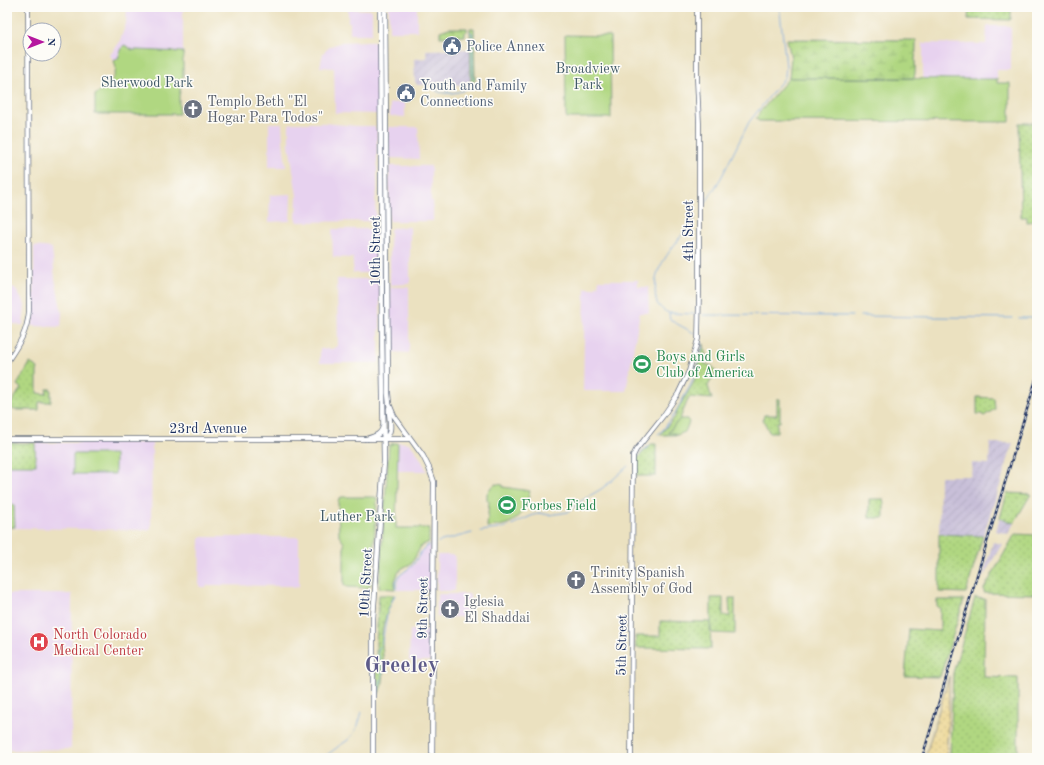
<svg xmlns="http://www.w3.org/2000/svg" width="1044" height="765" font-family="'Old Standard TT',serif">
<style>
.built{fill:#e7d2ef}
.industrial{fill:url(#industrial-furrows)}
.grass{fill:url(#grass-dots);stroke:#668370}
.wetland{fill:url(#wetland-marsh);stroke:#668370}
.sand{fill:url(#sand-dots);stroke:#84847e}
.green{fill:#b0d781;stroke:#668370}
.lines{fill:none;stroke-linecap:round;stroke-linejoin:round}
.stream{stroke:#74a4de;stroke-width:1}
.secondary-casing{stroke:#646d80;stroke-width:5.5}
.primary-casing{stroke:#646d80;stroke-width:6}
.secondary{stroke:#fff;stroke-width:4}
.primary{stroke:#fff;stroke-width:4.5}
.rail-casing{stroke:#1b2f5e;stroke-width:2.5}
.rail{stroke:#fdfcf7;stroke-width:1;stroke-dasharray:3;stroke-linecap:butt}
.labels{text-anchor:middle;stroke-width:3;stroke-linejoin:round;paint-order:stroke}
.service-label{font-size:14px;fill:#4e5e75;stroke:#fdfcf7;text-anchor:start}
.park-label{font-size:14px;fill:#405967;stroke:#fdfcf7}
.worship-label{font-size:14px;fill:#5b616d;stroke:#fdfcf7;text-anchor:start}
.street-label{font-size:14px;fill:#1b2f5e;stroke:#fdfcf7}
.leisure-label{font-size:14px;fill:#27864d;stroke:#fdfcf7;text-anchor:start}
.health-label{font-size:14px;fill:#be3a42;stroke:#fdfcf7;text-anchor:start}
.town-label{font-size:22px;font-weight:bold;fill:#5d5b8a;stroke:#fdfcf7}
</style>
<defs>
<pattern id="industrial-furrows" width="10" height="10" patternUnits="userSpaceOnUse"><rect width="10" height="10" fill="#c8bfd8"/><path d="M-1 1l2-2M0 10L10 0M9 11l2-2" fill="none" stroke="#aba4bc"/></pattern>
<pattern id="grass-dots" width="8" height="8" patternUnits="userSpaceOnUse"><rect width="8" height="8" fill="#b0d781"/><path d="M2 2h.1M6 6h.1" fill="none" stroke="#97b972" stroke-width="1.8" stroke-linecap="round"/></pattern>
<pattern id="wetland-marsh" width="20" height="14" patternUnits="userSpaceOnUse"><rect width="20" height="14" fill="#b0d781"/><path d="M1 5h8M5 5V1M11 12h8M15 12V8" fill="none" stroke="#97b972"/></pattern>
<pattern id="sand-dots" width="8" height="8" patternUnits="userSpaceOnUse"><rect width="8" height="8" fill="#eeda9e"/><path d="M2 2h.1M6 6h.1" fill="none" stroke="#ccbb8a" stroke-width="1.8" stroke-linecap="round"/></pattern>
</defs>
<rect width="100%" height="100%" fill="#fdfcf7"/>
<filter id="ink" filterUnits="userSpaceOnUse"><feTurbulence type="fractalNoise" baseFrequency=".025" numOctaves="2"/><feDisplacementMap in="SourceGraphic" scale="8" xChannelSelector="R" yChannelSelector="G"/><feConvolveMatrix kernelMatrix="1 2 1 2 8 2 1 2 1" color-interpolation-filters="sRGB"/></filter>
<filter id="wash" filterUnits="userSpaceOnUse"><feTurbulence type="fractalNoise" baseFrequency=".012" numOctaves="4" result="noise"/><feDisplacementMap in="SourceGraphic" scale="16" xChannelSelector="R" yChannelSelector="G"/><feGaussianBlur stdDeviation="0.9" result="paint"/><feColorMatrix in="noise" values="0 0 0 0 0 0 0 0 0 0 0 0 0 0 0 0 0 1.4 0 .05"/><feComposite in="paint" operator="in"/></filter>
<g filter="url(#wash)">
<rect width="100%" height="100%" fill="#ebe1c0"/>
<!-- built -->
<path class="built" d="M127,7H183V52L137,50H132L128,46H123L118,58L114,61L110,55L119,43L123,32L126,24Z
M389,7H417V31H389Z
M348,9L372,10V33L371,34H350V22H348Z
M987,26H1009L1011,28V70H997V79L923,78V43L986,44Z
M373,41L376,45V92L378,99V114L335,113L334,68L320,67L323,53L331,46L342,42Z
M405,102V117L390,116V103Z
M269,123H281L282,124L283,141L286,167H269Z
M291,123H324L356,126H375V129H377V191L375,199L376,220L374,221L298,222L296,221L297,196L289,144V125Z
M389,127H418L419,159L390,158L389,156Z
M389,166H431V201H433V221H390L389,219Z
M291,194L290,221L269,222L270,195Z
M410,227V284L390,285V230L392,228Z
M332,229H376L380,257V271L377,273H353V258L333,257Z
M34,246L52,248L55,279L62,313L61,327L32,326L34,316Z
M337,279H377L379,281L380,286V329L379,330V362L378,363H320V349H332L338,346Z
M599,280H638V287H648L649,313H639V318L626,391H583L585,288H594L598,285Z
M7,287L15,288L25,305L23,325H21L7,323V298L10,296Z
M390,287H409V353L392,352L390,349Z
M398,442L409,443L418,454L427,471H398Z
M7,443H152V444L151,528L150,530L7,528Z
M202,537H298L299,538V586L298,587L293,588L291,586L208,585L206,587H201L199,586L200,539Z
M431,545L430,590H397L398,581L400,576L415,564L422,550L425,548Z
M437,555H455V591H440L437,589Z
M7,594H72L71,748L70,749L7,750Z
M437,594H470V617H437Z
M410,630L430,631V661H409Z"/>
<!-- industrial -->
<path class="industrial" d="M470,49V85H417L416,83L415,82L414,59L427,58L426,50Z
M990,443H1013L1003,476L983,536L939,534L940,476H971L972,463L989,464Z
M1000,518L1014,523L1008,534L996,531Z
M993,542L1002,544L982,579Z"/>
<!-- grass -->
<path class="grass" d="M969,7H1011V19L1010,20L968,19Z
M449,28H467V31L465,32V36L440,37V31Z
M470,28H474L475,80L474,82H471Z
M1019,123H1037V177H1036L1035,221L1027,222V217H1021Z
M704,344L706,356L705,364L712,366L716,371L708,386L712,399L689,397L680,419L668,432L674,433L677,435H660L675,417L677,410L694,382Z
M30,363L38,368L37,372V393L46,394L47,389H51V402H39V410H14L9,407L21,388L17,385Z
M977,397L994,398L995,409L984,416L981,414H977Z
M777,399H780V422H777V432H769L763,419L764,415H777Z
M7,443H35L36,465H7Z
M651,444H656V476H637V459Z
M1007,493L1031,494L1014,523L1000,518Z
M869,499H883L884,504V518H869Z
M7,502H9L14,505L15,527L7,528Z
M939,534L983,536L966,593L939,592Z
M1015,534L1037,535V594L984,593V589Z
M379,595H394C389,608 383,621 382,634C381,650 389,684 377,695L376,643Z
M711,598H723V616H730L729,598H735V634L712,633L711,631Z
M975,598L985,599L984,677L1018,678V757L950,756L953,673Z
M937,600H964L940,677L905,676L909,629L940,631V608L937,607Z
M660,621L710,622C710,631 711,640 711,649L636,648L635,636H660Z"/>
<!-- wetland -->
<path class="wetland" d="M787,39L916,40C916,46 916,53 915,59C915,67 916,71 914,78H789L791,58Z"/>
<!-- sand -->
<path class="sand" d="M949,676V706L946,758H925Z"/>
<!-- green -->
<path class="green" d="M565,35L610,36L611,118H567L566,116Z
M125,45L132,50H137L183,52V77L179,96V114H95V95C105,87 121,77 114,61L118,58L123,46Z
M789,78L997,79V83H1010V122L759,121L756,119L760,112Z
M680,419H687L689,422L685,432L677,435L674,433H668Z
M392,443H398L396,528H429V542L421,546L414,559L410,564L401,569L398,573L395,581V589L379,588L389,445H392Z
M73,454H115V474H73Z
M495,484L503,485V487L530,491C524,518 514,526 487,527L489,501L487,500V493L488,492L491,487L495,485Z
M341,497H375L377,498V501L371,584L368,588L347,587L344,585V543L339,536L338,501L339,499Z"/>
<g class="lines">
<!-- stream -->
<path class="stream" d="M470,32L472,33L473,79
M435,85L437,91C443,95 462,93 468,88
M445,88L448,92
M703,207L721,178L749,122L785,77L786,66L780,12L778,7
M670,313L695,314
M703,315L852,316
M860,316L1013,318
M1019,318H1037
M694,333L670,320L669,313C664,311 660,308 657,303C654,295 655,277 659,269C668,251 683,234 695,218
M658,434L662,431L674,415L691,384L702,349V342
M637,457L649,445
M481,531L498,529L509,526L531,516L540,513L549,515L568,512L581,501L601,489L609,483L628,466
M438,542L472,533
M396,589V582L400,575L412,566L423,549L430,544
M378,692L382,677V668L378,653V650L382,642L388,610L395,595
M323,758L339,746L348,740L354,733L358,725L362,712"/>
</g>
</g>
<g filter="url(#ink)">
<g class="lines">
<!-- secondary casing -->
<g class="secondary-casing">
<path id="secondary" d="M7,362C19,344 27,333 29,311L28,7
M7,439H410
M631,758L633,456L636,450L663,416L678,394L689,371L698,339L699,295V123L697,80V7"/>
</g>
<!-- primary casing -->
<g class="primary-casing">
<path id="primary" d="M385,7L388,393L389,404L394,416L423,456L429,468L434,482L432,758
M366,439C373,437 382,435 383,426
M384,439C395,432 388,417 389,408
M373,758V618L375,591L384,461L382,332L380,7"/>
</g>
<!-- secondary -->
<use href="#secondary" class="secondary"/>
<!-- primary -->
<use href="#primary" class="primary"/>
<!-- rail casing -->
<g class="rail-casing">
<path id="rail" d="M922,758L1037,376"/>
</g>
<!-- rail -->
<use href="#rail" class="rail"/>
</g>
</g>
<!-- icons -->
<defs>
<g id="civic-disc" transform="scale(1)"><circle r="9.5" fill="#5c6f8a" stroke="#fdfcf7"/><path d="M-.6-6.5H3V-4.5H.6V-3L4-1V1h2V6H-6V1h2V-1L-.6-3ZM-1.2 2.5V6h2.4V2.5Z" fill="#fff"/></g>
<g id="church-disc" transform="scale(1)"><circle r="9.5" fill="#6b7280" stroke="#fdfcf7"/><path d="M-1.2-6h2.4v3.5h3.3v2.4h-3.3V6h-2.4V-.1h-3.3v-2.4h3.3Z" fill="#fff"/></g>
<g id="stadium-disc" transform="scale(1)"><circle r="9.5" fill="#2e9e5b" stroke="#fdfcf7"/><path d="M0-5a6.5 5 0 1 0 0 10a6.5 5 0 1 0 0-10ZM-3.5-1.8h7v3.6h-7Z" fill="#fff"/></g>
<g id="hospital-disc" transform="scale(1)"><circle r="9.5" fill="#e0444e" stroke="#fdfcf7"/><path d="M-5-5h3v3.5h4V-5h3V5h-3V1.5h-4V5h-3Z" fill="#fff"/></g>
</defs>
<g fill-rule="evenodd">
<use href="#civic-disc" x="452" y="46"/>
<use href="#civic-disc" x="406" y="93"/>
<use href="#church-disc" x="193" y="109"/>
<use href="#stadium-disc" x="642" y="364"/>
<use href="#stadium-disc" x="507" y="505"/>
<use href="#church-disc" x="576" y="580"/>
<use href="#church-disc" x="450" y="609"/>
<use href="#hospital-disc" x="39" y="642"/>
</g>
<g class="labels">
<!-- service labels -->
<g class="service-label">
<text x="466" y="51">Police Annex</text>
<text x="420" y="90">Youth and Family<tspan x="420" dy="16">Connections</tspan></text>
</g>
<!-- park labels -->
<g class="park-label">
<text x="588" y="73">Broadview<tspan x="588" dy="16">Park</tspan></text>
<text x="147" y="87">Sherwood Park</text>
<text x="357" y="521">Luther Park</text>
</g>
<!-- worship labels -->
<g class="worship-label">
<text x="207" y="106">Templo Beth "El<tspan x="207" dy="16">Hogar Para Todos"</tspan></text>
<text x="590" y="577">Trinity Spanish<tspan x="590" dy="16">Assembly of God</tspan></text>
<text x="464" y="606">Iglesia<tspan x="464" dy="16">El Shaddai</tspan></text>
</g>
<!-- street labels -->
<g class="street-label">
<text transform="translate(688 231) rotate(-90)" y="5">4th Street</text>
<text transform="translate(375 251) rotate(-90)" y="5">10th Street</text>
<text x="208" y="433">23rd Avenue</text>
<text transform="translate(365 583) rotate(-87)" y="5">10th Street</text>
<text transform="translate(422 608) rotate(-89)" y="5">9th Street</text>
<text transform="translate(621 645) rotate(-89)" y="5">5th Street</text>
</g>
<!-- leisure labels -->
<g class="leisure-label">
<text x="656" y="361">Boys and Girls<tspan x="656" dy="16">Club of America</tspan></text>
<text x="521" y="510">Forbes Field</text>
</g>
<!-- health labels -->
<g class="health-label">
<text x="53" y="639">North Colorado<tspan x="53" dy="16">Medical Center</tspan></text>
</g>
<!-- town labels -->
<g class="town-label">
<text x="402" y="672">Greeley</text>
</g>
</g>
<!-- margin -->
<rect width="1044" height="765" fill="none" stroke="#fdfcf7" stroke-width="24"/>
<!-- north arrow -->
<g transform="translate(42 42) rotate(90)"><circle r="19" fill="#fdfcf7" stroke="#a3aaba"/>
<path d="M0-3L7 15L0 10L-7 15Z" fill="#b5179e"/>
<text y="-6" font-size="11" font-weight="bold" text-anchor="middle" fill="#1b2f5e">N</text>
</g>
</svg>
